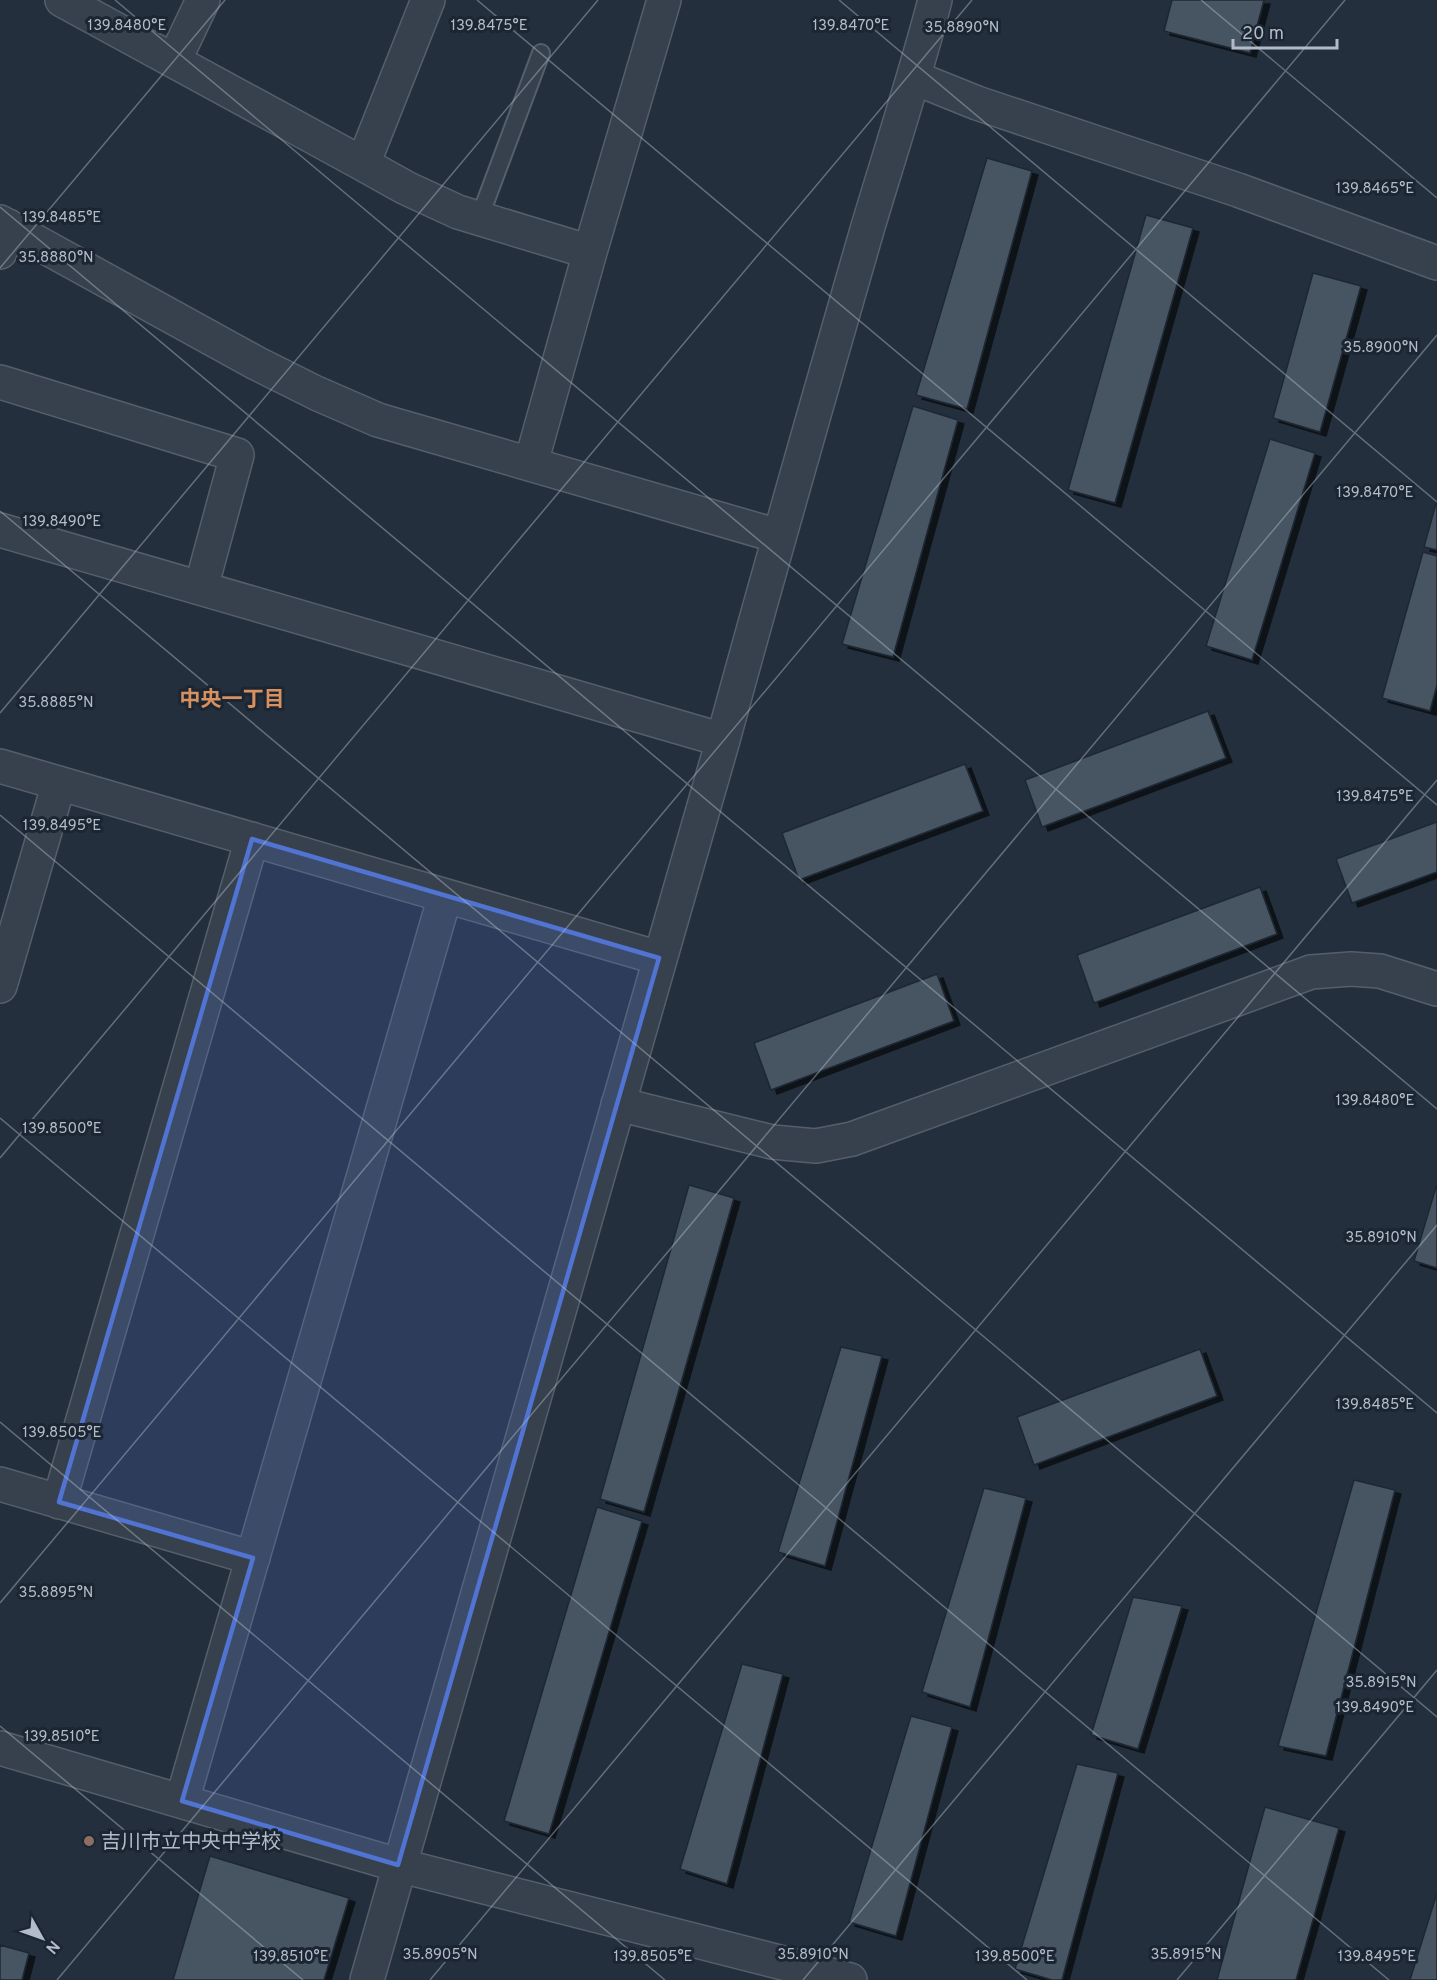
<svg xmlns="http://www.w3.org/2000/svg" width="1437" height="1980" font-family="Overpass,'Noto Sans JP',sans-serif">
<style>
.building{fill:#465464;stroke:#1e2834;stroke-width:1.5;filter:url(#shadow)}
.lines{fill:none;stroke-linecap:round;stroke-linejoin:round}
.service-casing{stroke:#555f6b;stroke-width:20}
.minor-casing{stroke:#555f6b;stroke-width:36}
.tertiary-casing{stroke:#555f6b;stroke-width:36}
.service{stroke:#37414d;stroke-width:16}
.minor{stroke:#37414d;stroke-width:33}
.tertiary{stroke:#37414d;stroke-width:33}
.marked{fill:#5174d3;fill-opacity:0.2;stroke:#5174d3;stroke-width:4.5;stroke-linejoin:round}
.ticks{fill:none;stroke:#b2bcc9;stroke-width:1.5;stroke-opacity:0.45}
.education-dot{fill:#8d6e63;stroke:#1c2632;stroke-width:2}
.labels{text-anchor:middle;stroke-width:6;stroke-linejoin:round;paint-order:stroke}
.poi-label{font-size:20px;fill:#b2bcc9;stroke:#1c2632;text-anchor:start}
.neighbourhood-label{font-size:21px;font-weight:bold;fill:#d7905f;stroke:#1c2632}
.ticks-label{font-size:15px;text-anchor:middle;fill:#b2bcc9;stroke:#1c2632;stroke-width:6;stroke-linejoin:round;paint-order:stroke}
</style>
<defs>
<filter id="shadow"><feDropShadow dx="6" dy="4" stdDeviation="0" flood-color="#0009"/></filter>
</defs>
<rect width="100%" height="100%" fill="#232f3d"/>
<!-- building -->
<path class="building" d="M1172,0H1264L1250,53L1164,31Z
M987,158L1032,171L967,409L916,395Z
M1146,215L1193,228L1115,503L1068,490Z
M1313,273L1361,286L1320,432L1273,418Z
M913,406L958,420L893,657L842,644Z
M1270,439L1315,453L1252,660L1206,646Z
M1437,500V550L1424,547Z
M1423,552L1437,556V685L1430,711L1382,698Z
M1208,711L1226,758L1042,827L1025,780Z
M965,764L983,811L799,880L782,833Z
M1437,822V872L1352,903L1336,859Z
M1260,887L1277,934L1094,1003L1077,955Z
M937,974L954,1021L771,1090L754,1043Z
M1437,1184V1268L1414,1261Z
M689,1185L734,1198L644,1512L600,1499Z
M841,1347L882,1356L825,1566L778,1552Z
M1200,1349L1217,1396L1034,1465L1017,1417Z
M1354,1480L1395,1490L1326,1756L1278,1746Z
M984,1488L1026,1498L970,1707L922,1692Z
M597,1507L642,1521L549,1834L504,1821Z
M1133,1597L1182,1606L1138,1749L1091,1735Z
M742,1664L783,1674L727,1884L680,1869Z
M911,1716L952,1727L896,1936L849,1922Z
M1077,1764L1118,1773L1062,1980H1052L1015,1969Z
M1265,1807L1339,1828L1296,1980H1217Z
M210,1856L349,1898L324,1980H173Z
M1437,1893V1980H1410Z
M0,1945L29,1953L22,1980H0Z"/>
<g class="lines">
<!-- service casing -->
<g class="service-casing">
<path id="service" d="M479,219L541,53"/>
</g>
<!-- minor casing -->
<g class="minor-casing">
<path id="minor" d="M62,0L363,164
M428,0L363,164L406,188L458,212L590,252
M174,61L203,0
M915,78L977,103L1238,190L1437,263
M0,222L256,363L316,393L378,420L778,536
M0,252L8,226
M0,382L237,455L201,588
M531,463L590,252L664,0
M0,530L723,740
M0,766L659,958
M0,986L59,783
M618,1104L772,1142L816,1146L852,1139L1311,972L1351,969L1380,971L1437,989
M0,1484L253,1558
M59,1502L252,839
M182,1801L445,896
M367,1980L723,740C769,570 818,400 867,230C890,153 915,77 935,0"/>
</g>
<!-- tertiary casing -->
<g class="tertiary-casing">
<path id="tertiary" d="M0,1748L398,1865L850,1980"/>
</g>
<!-- service -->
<use href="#service" class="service"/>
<!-- minor -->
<use href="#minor" class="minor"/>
<!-- tertiary -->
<use href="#tertiary" class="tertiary"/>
</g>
<!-- marked area -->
<path class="marked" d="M252,839L659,958L398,1865L182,1801L253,1558L59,1502Z"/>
<!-- ticks -->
<path class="ticks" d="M115,0L1437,1109M477,0L1437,805M839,0L1437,502M1201,0L1437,198M0,207L1437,1413M0,268L225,0M0,511L1437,1717M0,713L598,0M0,815L1389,1980M0,1118L1027,1980M0,1158L972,0M0,1422L665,1980M0,1603L1345,0M0,1726L303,1980M57,1980L1437,335M430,1980L1437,780M803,1980L1437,1225M1177,1980L1437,1670"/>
<!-- markers -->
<circle class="education-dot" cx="89" cy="1841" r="6"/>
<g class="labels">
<!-- poi labels -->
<g class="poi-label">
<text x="101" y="1848">吉川市立中央中学校</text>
</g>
<!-- neighbourhood labels -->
<g class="neighbourhood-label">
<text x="232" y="706">中央一丁目</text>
</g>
</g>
<g class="ticks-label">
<text x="489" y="30">139.8475°E</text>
<text x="851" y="30">139.8470°E</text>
<text x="127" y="30">139.8480°E</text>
<text x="962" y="32">35.8890°N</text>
<text x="1375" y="193">139.8465°E</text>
<text x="62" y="222">139.8485°E</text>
<text x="56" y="262">35.8880°N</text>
<text x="1381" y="352">35.8900°N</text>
<text x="1375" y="497">139.8470°E</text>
<text x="62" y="526">139.8490°E</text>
<text x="56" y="707">35.8885°N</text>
<text x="1375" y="801">139.8475°E</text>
<text x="62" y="830">139.8495°E</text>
<text x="1375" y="1105">139.8480°E</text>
<text x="62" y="1133">139.8500°E</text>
<text x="1381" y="1242">35.8910°N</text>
<text x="1375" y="1409">139.8485°E</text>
<text x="62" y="1437">139.8505°E</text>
<text x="56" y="1597">35.8895°N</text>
<text x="1381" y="1687">35.8915°N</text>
<text x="1375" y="1712">139.8490°E</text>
<text x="62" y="1741">139.8510°E</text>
<text x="440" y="1959">35.8905°N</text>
<text x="813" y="1959">35.8910°N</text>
<text x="1186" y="1959">35.8915°N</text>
<text x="291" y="1961">139.8510°E</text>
<text x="653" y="1961">139.8505°E</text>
<text x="1015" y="1961">139.8500°E</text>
<text x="1377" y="1961">139.8495°E</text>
</g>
<!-- north arrow -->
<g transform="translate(42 1938) rotate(130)" stroke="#1c2632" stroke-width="4.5" paint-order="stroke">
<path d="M0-4.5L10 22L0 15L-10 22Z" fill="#b2bcc9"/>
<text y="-9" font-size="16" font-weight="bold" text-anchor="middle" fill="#b2bcc9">N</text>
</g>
<!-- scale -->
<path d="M1233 39v9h104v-9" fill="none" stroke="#b2bcc9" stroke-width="3"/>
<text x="1242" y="39" font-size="18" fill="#b2bcc9" stroke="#1c2632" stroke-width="4.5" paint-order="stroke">20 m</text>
</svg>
